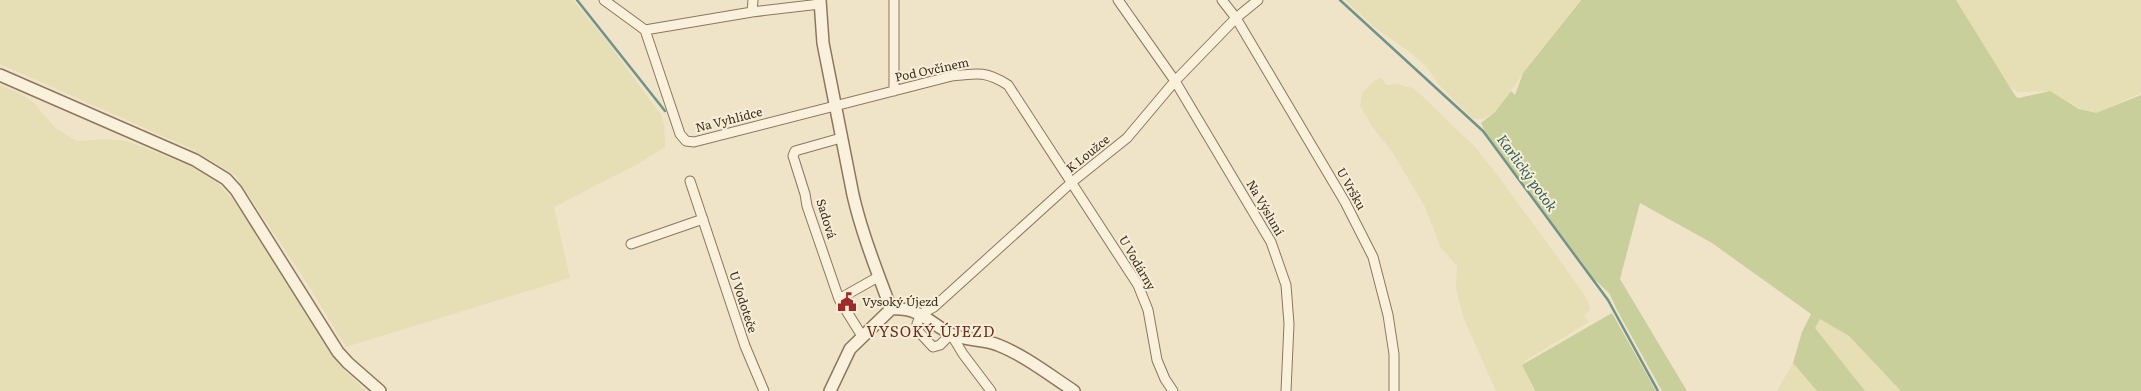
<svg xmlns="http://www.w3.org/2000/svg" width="2141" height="391" font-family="Literata,serif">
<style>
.farmland{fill:#e6deb5}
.green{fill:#c9cf9b}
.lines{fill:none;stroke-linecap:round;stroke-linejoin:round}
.stream{stroke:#6f938a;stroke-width:2.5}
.minor-casing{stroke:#8d765c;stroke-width:11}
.tertiary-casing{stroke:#8d765c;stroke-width:14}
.minor{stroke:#faf1dc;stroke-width:9}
.tertiary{stroke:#faf1dc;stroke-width:11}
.labels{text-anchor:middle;stroke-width:4;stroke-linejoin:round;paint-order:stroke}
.street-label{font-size:12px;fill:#3d2e20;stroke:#f7eed8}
.poi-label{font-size:12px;fill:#3d2e20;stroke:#f7eed8;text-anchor:start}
.water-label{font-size:14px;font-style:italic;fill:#2f5d5a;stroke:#f7eed8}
.quarter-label{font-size:15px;letter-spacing:1px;fill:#6b2e1e;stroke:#f7eed8}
</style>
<rect width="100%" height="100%" fill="#f0e4c8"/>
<!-- farmland -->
<path class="farmland" d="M0,0H573L609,44L661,115L664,124L665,147L638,164L554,207L570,278L346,347L305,280L235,175L190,148L0,64Z
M1345,0H1580L1529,65L1495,112L1483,119H1473L1439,85L1427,67L1411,53L1373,26Z
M1956,0H2141V93L2096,113L2086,112L2050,91L2018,92L2009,86Z
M1381,77L1386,85L1397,84L1412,88L1422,96L1475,147L1502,181L1584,294L1589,304L1590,310L1584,315L1589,322L1528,359L1522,365L1534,391H1496L1463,317L1456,288L1457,266L1441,248L1425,207L1393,153L1374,129L1360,106L1362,93L1373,82Z
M0,85L19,93L33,102L55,128L77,141L104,139L127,141L193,167L215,180L233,200L345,371L366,391H0Z
M1820,319L1849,336L1901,391H1865L1814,328Z
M1793,363L1817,391H1777Z"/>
<!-- green -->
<path class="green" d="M1581,0H1956L2016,97L2019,98L2050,91L2079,109L2096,113L2141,95V391H1901L1849,336L1820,319L1815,328L1865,391H1817L1793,363L1802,332L1811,314L1712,243L1640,203L1620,279L1687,391H1662L1617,310L1609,293L1594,279L1487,135L1481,123L1495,112L1511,91L1515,95L1523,73Z
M1612,313L1656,391H1535L1522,365Z"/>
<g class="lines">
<!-- stream -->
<path class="stream" d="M577,0L665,111
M1340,0L1483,131L1608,300L1658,391"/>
<!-- minor casing -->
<g class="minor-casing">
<path id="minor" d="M604,0L645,30L752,12L820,4
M894,0V91
M1118,0L1175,81L1271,242L1286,285L1289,324L1286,391
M1222,0L1236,18L1345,202L1373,257L1388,315L1394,354V391
M752,12L753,0
M645,30L680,134L686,141L694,142L952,76C977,73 986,71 1008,85L1138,285L1148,310L1157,360L1165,379L1173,391
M841,138L795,151L793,156L805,194L807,206L839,299L862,336
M690,181L745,346L764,391
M631,244L703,219
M839,299L878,277
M991,391L963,354L951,334L940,345L933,347L919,332L917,324L921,314L934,307L1072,182L1127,138L1175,81L1236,18L1258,0"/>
</g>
<!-- tertiary casing -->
<g class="tertiary-casing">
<path id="tertiary" d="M820,0L823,43L853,195C862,234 877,271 891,309
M0,75L195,160L226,179L236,190L338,352L348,363L380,391
M891,309C921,307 930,324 953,335C968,341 984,339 998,345C1024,355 1051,376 1074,391
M830,391L850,349L891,309"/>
</g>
<!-- minor -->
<use href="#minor" class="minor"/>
<!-- tertiary -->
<use href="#tertiary" class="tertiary"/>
</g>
<!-- icons -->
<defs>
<g id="civic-bare" transform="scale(1.5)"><path d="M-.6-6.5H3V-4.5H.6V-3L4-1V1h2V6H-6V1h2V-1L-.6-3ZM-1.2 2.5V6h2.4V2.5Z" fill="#9e2a2b" stroke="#f7eed8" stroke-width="2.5" paint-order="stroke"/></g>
</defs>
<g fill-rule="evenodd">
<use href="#civic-bare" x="847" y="302"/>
</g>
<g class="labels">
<!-- street labels -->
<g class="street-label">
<text transform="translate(932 70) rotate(-12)" y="4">Pod Ovčínem</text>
<text transform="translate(729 120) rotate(-14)" y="4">Na Vyhlídce</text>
<text transform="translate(1088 154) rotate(-39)" y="4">K Loužce</text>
<text transform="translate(1351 189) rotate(61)" y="4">U Vršku</text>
<text transform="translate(1265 208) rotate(60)" y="4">Na Výsluní</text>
<text transform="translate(826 219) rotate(73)" y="4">Sadová</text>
<text transform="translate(1137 263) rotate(60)" y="4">U Vodárny</text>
<text transform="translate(743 302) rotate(72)" y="4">U Vodoteče</text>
</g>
<!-- poi labels -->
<g class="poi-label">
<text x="862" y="306">Vysoký Újezd</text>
</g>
<!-- water labels -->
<g class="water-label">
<text transform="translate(1527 173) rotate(54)" y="5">Karlický potok</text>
</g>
<!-- quarter labels -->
<g class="quarter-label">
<text x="931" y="337">VYSOKÝ ÚJEZD</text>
</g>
</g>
</svg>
